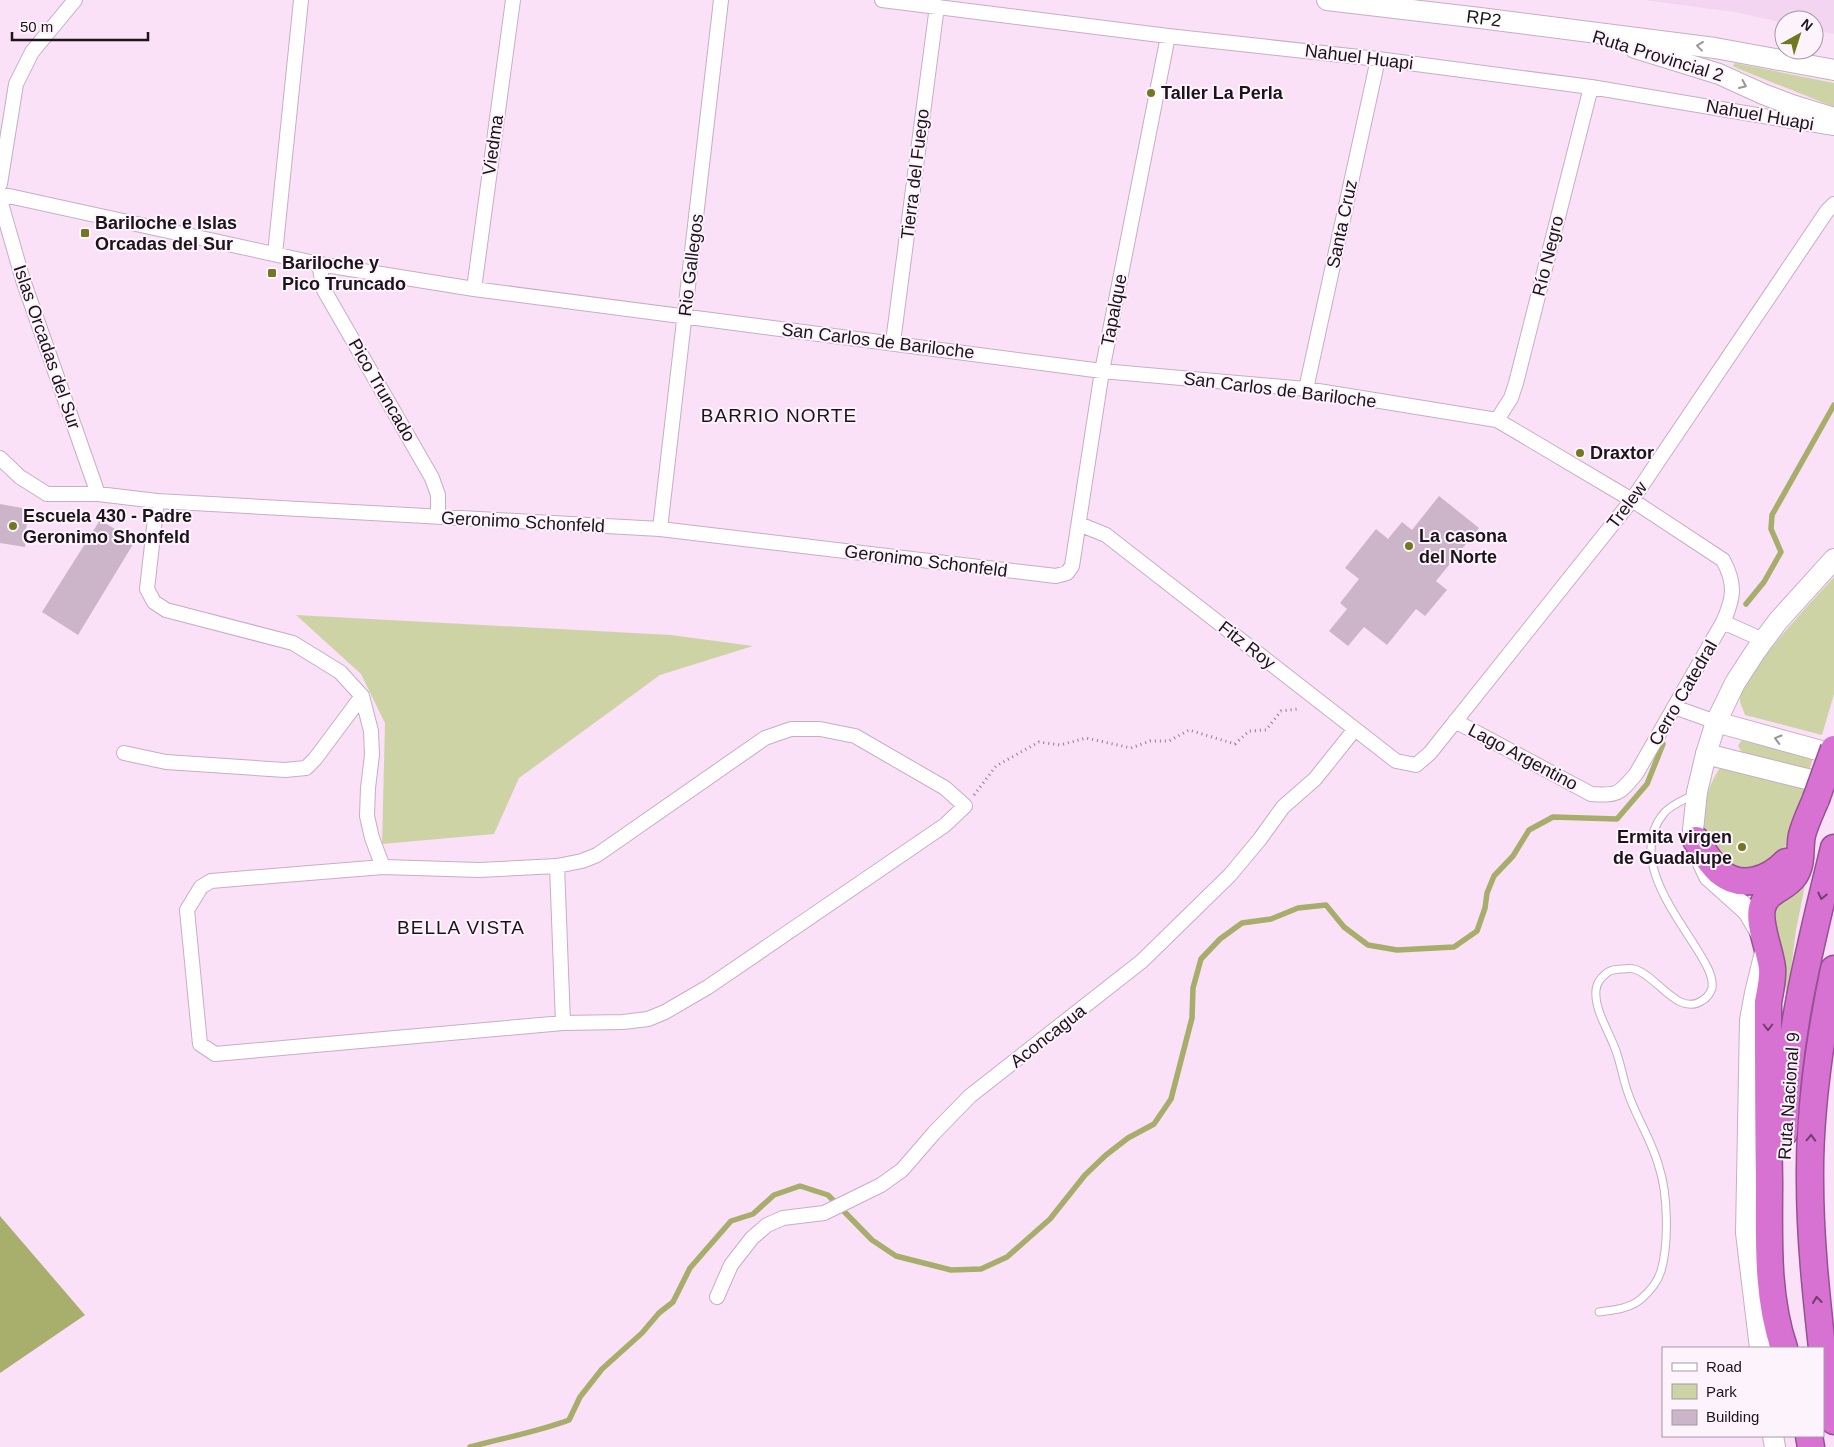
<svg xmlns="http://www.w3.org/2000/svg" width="1834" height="1447" font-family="Arial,sans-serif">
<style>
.built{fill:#f4d5f1}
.green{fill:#ced3a6}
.forest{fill:#a8ae6b}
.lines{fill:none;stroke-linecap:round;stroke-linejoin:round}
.stream{stroke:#a7ad6a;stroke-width:5.5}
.building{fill:#ccb4c9}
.lane-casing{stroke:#c6aec3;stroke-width:9}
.street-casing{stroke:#c6aec3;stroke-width:16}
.secondary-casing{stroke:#c6aec3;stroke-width:22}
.highway-casing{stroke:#965192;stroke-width:29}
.path{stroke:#907f8e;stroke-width:3;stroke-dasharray:1 4;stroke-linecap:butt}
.lane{stroke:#fff;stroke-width:7}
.street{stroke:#fff;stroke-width:14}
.secondary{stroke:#fff;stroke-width:20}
.highway{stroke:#d872d2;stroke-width:26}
.highway-bridge-casing{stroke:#965192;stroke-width:29;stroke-linecap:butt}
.highway-bridge{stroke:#d872d2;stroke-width:26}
.oneway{stroke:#999598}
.oneway2{stroke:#713e6d}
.poi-dot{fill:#727720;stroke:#fdf3fc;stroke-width:2}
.labels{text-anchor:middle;stroke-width:4;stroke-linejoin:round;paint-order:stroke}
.street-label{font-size:18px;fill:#1c141b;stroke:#fdf3fc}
.poi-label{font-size:18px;font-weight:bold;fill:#1c141b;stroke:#fdf3fc;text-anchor:start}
.neighbourhood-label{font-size:19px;letter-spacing:1px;fill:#1c141b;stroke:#fdf3fc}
</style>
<rect width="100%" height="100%" fill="#fae1f7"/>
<!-- built -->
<path class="built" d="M1644,0H1834V34L1814,30V20H1784V23L1734,12Z"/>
<!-- green -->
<path class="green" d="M1735,63L1834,83V107L1734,67L1733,65Z
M1834,577V694L1822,735L1745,715C1744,711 1740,704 1740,700C1739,678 1817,596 1834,577Z
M296,615L671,635L753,646L660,675L519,778L494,834L382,844L385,723L361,674Z
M1746,740L1813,758L1809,771L1742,753L1738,746L1741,741Z
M1720,768L1806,786L1782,856L1775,865L1732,871C1726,863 1706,840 1704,832C1700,813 1709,783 1720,768Z
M1810,860L1796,930L1787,1001L1780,942L1773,921L1775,908Z"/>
<!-- forest -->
<path class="forest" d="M0,1216L85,1315L0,1373Z"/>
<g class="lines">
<!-- stream -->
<path class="stream" d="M1746,604L1764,582L1781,552L1771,529L1772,515L1834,405
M470,1447C503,1438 537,1432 569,1420L580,1397L602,1369L642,1333L659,1313L673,1302L690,1268L731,1221L753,1214L774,1195L800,1186L828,1195L872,1240L896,1256L951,1270L981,1269L1007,1257L1050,1219L1085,1175L1106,1155L1128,1138L1154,1124L1171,1099L1192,1018L1193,988L1201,959L1220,939L1242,923L1271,919L1298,908L1326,905L1344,927L1368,945L1397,950L1454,947L1477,931L1485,908L1487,893L1494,876L1513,856L1529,830L1553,817L1617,819L1647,784L1663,744"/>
</g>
<!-- building -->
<path class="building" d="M1439,496L1479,528L1436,581L1447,590L1425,616L1416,609L1387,645L1364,627L1348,646L1329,631L1347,609L1340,603L1359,579L1345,568L1376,529L1388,539L1402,522L1412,530Z
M0,504L28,509L25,547L0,543Z
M100,520L135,541L78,635L42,612Z"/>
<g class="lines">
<!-- lane casing -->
<g class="lane-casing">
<path id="lane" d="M1599,1312C1613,1310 1629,1309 1641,1299C1649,1292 1658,1281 1661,1271C1669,1244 1668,1194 1659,1167C1652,1140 1635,1116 1627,1090C1623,1078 1621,1066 1617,1054C1611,1034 1594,1011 1596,990C1597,981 1602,977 1608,972C1613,969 1617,969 1622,969C1626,969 1630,968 1634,969C1657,975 1678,1018 1703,1000C1707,998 1711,992 1712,988C1714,974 1702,958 1695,946C1673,911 1629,855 1664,813C1671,805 1683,800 1693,795"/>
</g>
<!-- street casing -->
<g class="street-casing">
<path id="street" d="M882,0L1168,36L1378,59L1591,87L1834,128
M0,184L16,84L32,52L75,0
M0,194L319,264L474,289L1102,371L1306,389L1497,420L1632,500L1723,560C1736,584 1734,598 1723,622L1636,774C1619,794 1618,796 1591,794L1455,721
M0,200L23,280L98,494
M275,254L301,0
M319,264L324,290L432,478L438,495V517
M474,289L513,0
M893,342L937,6
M1306,389L1378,59
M1497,420L1511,398L1516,383L1591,87
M0,458L20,477L47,494H98L157,501L660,529L1056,576L1067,573L1072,566L1102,371L1168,36
M157,501L147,589L154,602L166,610L293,643L340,672L362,696L371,731L372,755L368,788L367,816L372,838L383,867
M1079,524L1106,535L1396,761L1416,765L1430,753L1632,500L1827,211L1834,204
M660,529L721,0
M1723,622L1763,640
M1674,707L1716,722
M791,729H820L855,736L945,788L965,806L945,825L708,987L665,1012L648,1019L623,1022L563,1023L215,1054L200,1044L187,910L201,887L211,881L383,867L479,870L557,866L582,861L597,855L765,738Z
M124,753L166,762L285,770L306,768L315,759L362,696
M557,866L563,1023
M717,1297L731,1265L752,1238L767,1225L783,1218L824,1213L881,1185L902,1170L934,1133L970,1096L1142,961L1230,875L1260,839L1283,807L1315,779L1355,729"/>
</g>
<!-- secondary casing -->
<g class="secondary-casing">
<g id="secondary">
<path id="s1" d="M1327,0L1480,18L1715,48L1834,70"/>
<path d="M1635,48L1719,74L1763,94L1792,105L1834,118"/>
<path d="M1716,722L1825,752"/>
<path d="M1706,754L1815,781"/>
<path d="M1760,1348L1746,1233L1750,1020L1755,993L1767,944L1748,911L1709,876L1701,859L1693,830L1697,792L1706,754L1716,722L1735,683L1755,652L1778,621L1834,559"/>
<path d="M1773,1436L1775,1447"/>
</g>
</g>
<!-- highway casing -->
<g class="highway-casing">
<path id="highway" d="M1696,840C1703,851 1710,863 1720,872C1741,890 1769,880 1786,862
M1784,1133C1787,1036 1811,942 1834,848
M1784,1348C1766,1295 1769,1238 1769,1182C1768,1122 1768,1062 1768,1002C1770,991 1773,979 1772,968C1770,950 1758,924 1762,908C1766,890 1785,889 1794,876C1803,864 1799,848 1802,835C1805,823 1811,811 1816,799
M1822,1348C1816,1293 1810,1237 1810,1181C1809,1109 1820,1038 1834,969
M1823,1354L1834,1421
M1809,1436L1811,1447"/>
</g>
<!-- path -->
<path class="path" d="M974,795L996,766L1039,742L1060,745L1086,738L1131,748L1150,741H1169L1189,730L1235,744L1249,731L1266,730L1281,711L1298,709"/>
<!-- lane -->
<use href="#lane" class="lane"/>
<!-- street -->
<use href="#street" class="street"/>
<!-- secondary -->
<use href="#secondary" class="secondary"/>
<!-- highway -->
<use href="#highway" class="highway"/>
<!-- highway-bridge casing -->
<g class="highway-bridge-casing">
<path id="highway-bridge" d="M1816,799L1834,749"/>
</g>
<!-- highway-bridge -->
<use href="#highway-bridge" class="highway-bridge"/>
</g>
<!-- one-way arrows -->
<defs><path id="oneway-chevron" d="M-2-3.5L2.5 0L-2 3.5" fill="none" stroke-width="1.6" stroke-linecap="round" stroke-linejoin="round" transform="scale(1.25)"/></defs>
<g class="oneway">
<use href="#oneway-chevron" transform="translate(1700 46) rotate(-173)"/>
<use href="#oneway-chevron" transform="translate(1743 85) rotate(25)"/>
<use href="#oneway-chevron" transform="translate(1778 739) rotate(-164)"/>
</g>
<g class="oneway2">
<use href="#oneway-chevron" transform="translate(1822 896) rotate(103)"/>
<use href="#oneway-chevron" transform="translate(1768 1027) rotate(90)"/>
<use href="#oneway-chevron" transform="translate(1811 1138) rotate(-88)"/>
<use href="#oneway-chevron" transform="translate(1817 1300) rotate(-96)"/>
</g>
<!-- markers -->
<g class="poi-dot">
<circle cx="1151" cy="93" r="5"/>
<rect x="80" y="228" width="10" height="10" rx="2.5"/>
<rect x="267" y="268" width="10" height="10" rx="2.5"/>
<circle cx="1580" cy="453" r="5"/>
<circle cx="13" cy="526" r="5"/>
<circle cx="1409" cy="546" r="5"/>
<circle cx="1742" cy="847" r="5"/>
</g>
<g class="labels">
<!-- street labels -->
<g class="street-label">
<text dy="6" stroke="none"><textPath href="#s1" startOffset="158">RP2</textPath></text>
<text transform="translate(1658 56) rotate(17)" y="6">Ruta Provincial 2</text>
<text transform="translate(1359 57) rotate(7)" y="6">Nahuel Huapi</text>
<text transform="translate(1760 115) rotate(10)" y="6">Nahuel Huapi</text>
<text transform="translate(493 145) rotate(-82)" y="6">Viedma</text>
<text transform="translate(915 174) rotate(-83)" y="6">Tierra del Fuego</text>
<text transform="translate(1342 224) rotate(-78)" y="6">Santa Cruz</text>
<text transform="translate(1548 256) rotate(-76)" y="6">Río Negro</text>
<text transform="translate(691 265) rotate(-83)" y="6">Rio Gallegos</text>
<text transform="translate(1114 310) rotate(-79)" y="6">Tapalque</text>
<text transform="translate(878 341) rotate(7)" y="6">San Carlos de Bariloche</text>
<text transform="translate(47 347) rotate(71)" y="6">Islas Orcadas del Sur</text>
<text transform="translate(382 390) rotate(60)" y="6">Pico Truncado</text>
<text transform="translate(1280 390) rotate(7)" y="6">San Carlos de Bariloche</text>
<text transform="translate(1627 505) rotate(-53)" y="6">Trelew</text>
<text transform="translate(523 522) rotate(3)" y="6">Geronimo Schonfeld</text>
<text transform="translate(926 561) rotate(7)" y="6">Geronimo Schonfeld</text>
<text transform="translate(1247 645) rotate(38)" y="6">Fitz Roy</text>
<text transform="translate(1683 693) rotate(-60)" y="6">Cerro Catedral</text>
<text transform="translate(1523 757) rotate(28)" y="6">Lago Argentino</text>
<text transform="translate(1048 1036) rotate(-38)" y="6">Aconcagua</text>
<text transform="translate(1789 1096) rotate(-86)" y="6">Ruta Nacional 9</text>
</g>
<!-- poi labels -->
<g class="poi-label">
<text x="1161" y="99">Taller La Perla</text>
<text x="95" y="229">Bariloche e Islas<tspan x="95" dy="21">Orcadas del Sur</tspan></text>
<text x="282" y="269">Bariloche y<tspan x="282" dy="21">Pico Truncado</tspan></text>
<text x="1590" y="459">Draxtor</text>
<text x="23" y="522">Escuela 430 - Padre<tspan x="23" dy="21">Geronimo Shonfeld</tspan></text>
<text x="1419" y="542">La casona<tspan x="1419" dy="21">del Norte</tspan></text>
<text x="1732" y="843" text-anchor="end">Ermita virgen<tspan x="1732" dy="21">de Guadalupe</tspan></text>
</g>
<!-- neighbourhood labels -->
<g class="neighbourhood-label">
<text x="779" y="422">BARRIO NORTE</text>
<text x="461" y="934">BELLA VISTA</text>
</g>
</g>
<!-- legend -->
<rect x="1662" y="1347" width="162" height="90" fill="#fdf3fc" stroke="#a39aa2"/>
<rect x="1672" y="1363" width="25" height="8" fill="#ffffff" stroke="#a39aa2"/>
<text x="1706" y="1372" font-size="15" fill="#1c141b">Road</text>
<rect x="1672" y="1384" width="25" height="15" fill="#ced3a6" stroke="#a39aa2"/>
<text x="1706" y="1397" font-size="15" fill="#1c141b">Park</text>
<rect x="1672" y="1410" width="25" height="15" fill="#ccb4c9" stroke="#a39aa2"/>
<text x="1706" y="1422" font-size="15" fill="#1c141b">Building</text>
<!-- north arrow -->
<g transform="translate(1799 35) rotate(39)"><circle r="24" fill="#fdf3fc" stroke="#a39aa2"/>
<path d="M0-4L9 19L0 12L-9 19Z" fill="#727720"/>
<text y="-8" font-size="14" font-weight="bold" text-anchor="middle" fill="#1c141b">N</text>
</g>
<!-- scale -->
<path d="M12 32v8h136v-8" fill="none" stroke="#1c141b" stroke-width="2.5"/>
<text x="20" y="32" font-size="15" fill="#1c141b" stroke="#fdf3fc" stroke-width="4" paint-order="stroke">50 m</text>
</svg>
